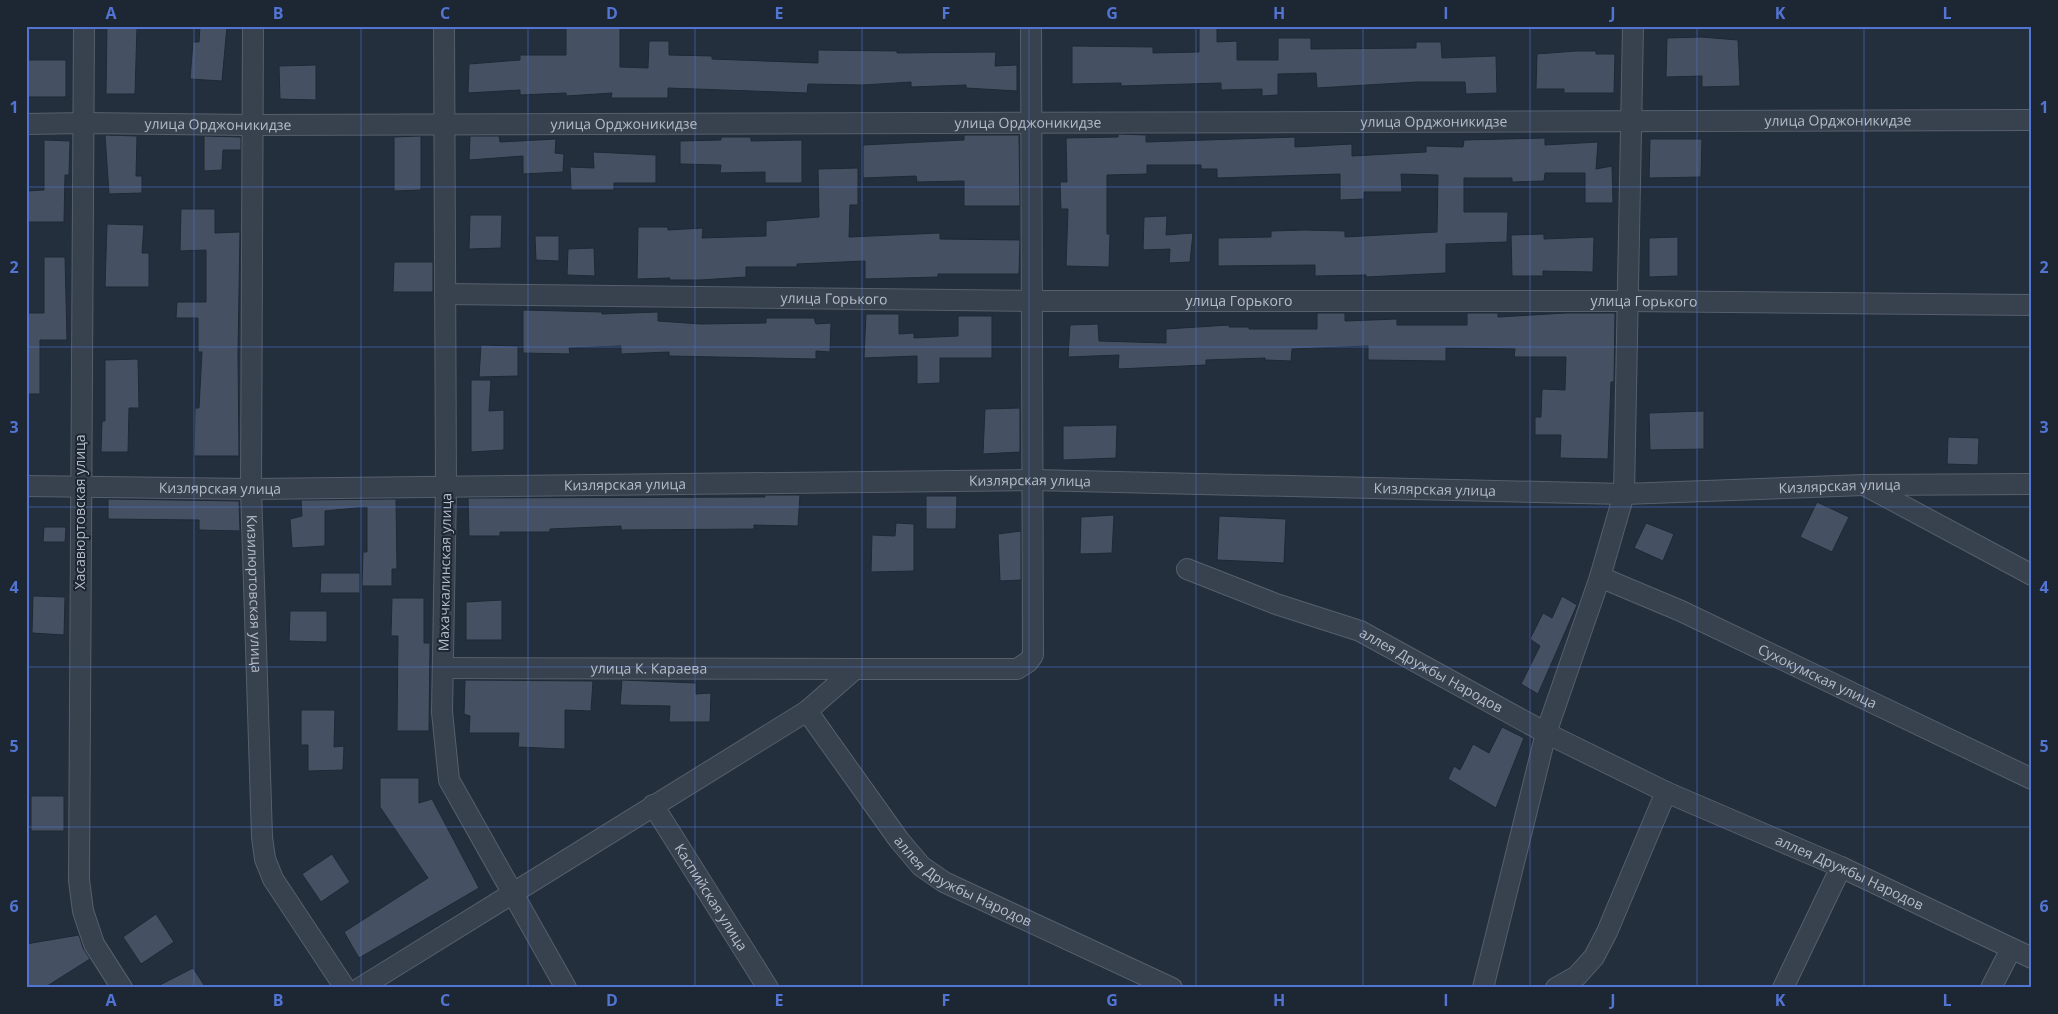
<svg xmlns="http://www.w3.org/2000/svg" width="2058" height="1014" font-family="'Open Sans',sans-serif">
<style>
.building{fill:#455162;stroke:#1f2835}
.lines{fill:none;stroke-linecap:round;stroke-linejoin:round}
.street-casing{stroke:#565f6c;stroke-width:22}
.street{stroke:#38414e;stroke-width:20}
.grid{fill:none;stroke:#5274d3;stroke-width:1;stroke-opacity:0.55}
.labels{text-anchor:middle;stroke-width:4;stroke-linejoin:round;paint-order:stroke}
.street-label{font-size:14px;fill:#b4bcc9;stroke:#1d2633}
.neatline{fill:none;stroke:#5274d3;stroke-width:2}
.grid-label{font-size:16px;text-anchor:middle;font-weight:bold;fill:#5274d3}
</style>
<rect width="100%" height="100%" fill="#242f3e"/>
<!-- building -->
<path class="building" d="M107,26H137L135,94H106Z
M200,26H227L222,81L190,79L193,42H199Z
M566,26H620V67L648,68L649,41H669V55L712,56V59L818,63V50L897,51V53L996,52L995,66L1017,65V91L966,88V85L911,87V82L863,85L808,84L807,93L668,88V98H611L612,93L566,96V93L520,95V90L468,93L469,64L520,60V55H566Z
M1199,26H1217V42L1237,41V60H1278V38H1311V49L1416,48V42H1441L1442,58L1496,56L1497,93L1466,94L1465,82H1417L1317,88L1316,73L1278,74V95L1262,96V89L1221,90V83L1121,86V83L1072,84V46L1153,47V53L1199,52Z
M1701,37L1738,40L1740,86L1702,87V76L1666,77L1667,38Z
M1576,51H1596V54H1615L1614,93H1564V89H1536L1537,54Z
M26,60H66V97H26Z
M316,65V100L280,99L279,66Z
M1118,134L1146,135V142L1295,137V147L1352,144V156L1426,152V146L1463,147L1464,140L1545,138V145L1598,142L1596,169L1612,166L1613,203H1585V173H1545L1544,181L1512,182V178H1464V212H1508L1507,242L1446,244V273L1366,277V275L1315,276V265L1218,266V238L1271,237V231L1305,230L1345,231V237L1437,232L1438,175L1401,174L1402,192H1364V199L1340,200V174L1217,178V169H1201V165H1147V174L1107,175V234H1110L1109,267L1066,266L1068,209H1061L1060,182H1067L1066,138L1118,137Z
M105,135L137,136L136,176H142V193L109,194Z
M964,135H1019L1020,206H964V181L917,182L916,176L863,178V145L964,140Z
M204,136L241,137V150H223L222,170L204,171Z
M421,136V190L394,191V137Z
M470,136H499L500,142L556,139L555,153L564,154L563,172L523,174V156L469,160Z
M721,137H751V141L802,140V183H765V172L720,173L721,165L680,164V141L721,140Z
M1650,139H1702L1701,177L1649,178Z
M44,140L70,141L69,175H65L64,222H28L27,191L44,190Z
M593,152L656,155V183H614V190H571L570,167L594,168Z
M858,168V205H850L849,237L940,233V239L1020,240L1019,274H938V277L865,279V261L797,264V267H746V277L700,280H669L670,278L637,279L638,227H668V230L703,228L702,238L766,236V221L819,217L818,169Z
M181,209H215V233L240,232L238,354L239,456H194L195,408H199L202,352H198V318H176L177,302H206V250L180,251Z
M470,215H502L501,248L469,249Z
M1167,216L1166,235L1193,233L1190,262L1169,263L1170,249L1143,250L1144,217Z
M107,224L144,225L142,253H149V287H105Z
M1544,234V239L1594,237L1593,272L1543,271V276H1512L1511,235Z
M535,236H559V261L536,260Z
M1678,237V276L1649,277V238Z
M594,248L595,276L567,275L568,249Z
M44,257H65L67,340H40V394H26V313H44Z
M394,262H433V292H393Z
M523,310L602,312V314L658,312V321L701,324L766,323V318H814L816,324L831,323L830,352L816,351V359L669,356V352L621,354V346L569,348L570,354L523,353Z
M1317,313H1345V321L1397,319V325H1467V313H1498V317L1566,313H1615L1614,382H1611L1608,459L1560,458L1561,435H1535V417H1541L1542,389L1565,390L1566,357H1514L1515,349L1446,348V361L1368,360V346L1292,349L1291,361L1265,360V358L1206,360V365L1118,369L1119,355L1068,357L1070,325L1098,324L1099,341L1166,343V329L1229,325V327H1249V329H1317Z
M866,314H899V334L914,333V338L958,336V316H992V358H940V383L917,384V356L864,358Z
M481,345L518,346V376L479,377Z
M138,359L139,408H129L128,452H101L102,421H105V360Z
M471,380H491L489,411L504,410V450L471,452Z
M1020,408V452L983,454L985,409Z
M1704,411V449L1650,450L1649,413Z
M1117,425L1116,458L1063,460V426Z
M1948,437L1979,438L1978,465L1947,464Z
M765,495H800L798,526L754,525V529L621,530V526L550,529V532H500V536H469L468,498L765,497Z
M926,496H957L956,529H926Z
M108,499L239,501L240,531L199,530V520L108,519Z
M396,499L397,569H392V586H362L363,552H367V507L325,511V546L292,548L290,519L302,516L301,500Z
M1817,502L1849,517L1832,552L1800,537Z
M1114,515L1112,553L1080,554L1081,517Z
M1219,516L1286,519L1284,563L1217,560Z
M896,523L914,524V571L871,572L872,535L895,536Z
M1646,523L1674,534L1663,561L1634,548Z
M44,527H66L65,542H43Z
M1021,531V580L1000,581L998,534Z
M321,573H360V593H320Z
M33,596L65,597L64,635L32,633Z
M1562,596L1577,605L1538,694L1521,684L1540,646L1530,639L1543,613L1552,618Z
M392,598H424V643H430L429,731H397L398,636H391Z
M502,600V640H466V602Z
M290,611H327V642L289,641Z
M465,680L593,681L591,711L565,710V749L518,747L519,733H469L470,716L464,714Z
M622,680L696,683V694L711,693L710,722H669L670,706L620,705Z
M301,710H335L334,747L344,746L343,770L308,771V745H301Z
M1502,727L1524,738L1496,808L1448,779L1454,766L1460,770L1473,744L1489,753Z
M380,778H419V803L432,799L479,888L359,958L344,932L428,878L380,807Z
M31,796H64V831H31Z
M332,854L350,882L321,902L302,874Z
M156,914L174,942L141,964L123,937Z
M79,935L83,948L90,959L44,988H26V944Z
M193,968L206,988H154Z"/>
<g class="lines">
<!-- street casing -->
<g class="street-casing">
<g id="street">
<path d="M84,26L79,880L83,911L94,944L122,988"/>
<path id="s1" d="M253,26L251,489L262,837L265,859L273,879L345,988"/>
<path d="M444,26L446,487L442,712L449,780L566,988"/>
<path id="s2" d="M26,124L84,123L251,125L2032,120"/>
<path id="s3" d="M445,294L1033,301H1627L2032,305"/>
<path id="s4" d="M26,486L251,489L1034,480L1624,494L1864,485L2032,484"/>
<path d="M1866,486L2032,575"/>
<path id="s5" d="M1187,569L1276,604L1360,631L1546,733L1666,792L1841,867L2032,958"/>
<path id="s6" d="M1600,577L1681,611L2032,779"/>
<path id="s7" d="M444,668L855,669"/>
<path id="s8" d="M807,711L899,840L921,866L944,882L1172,988"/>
<path id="s9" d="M653,805L768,988"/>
<path d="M360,988L807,711L855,669H1017L1028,662L1033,655L1031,26"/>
<path d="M1483,988L1546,733L1600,577L1624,494L1633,26"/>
<path d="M1556,988L1577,976L1594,957L1607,932L1666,792"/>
<path d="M1783,988L1841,867"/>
<path d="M1991,988L2011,949"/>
</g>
</g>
<!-- street -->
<use href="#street" class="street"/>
</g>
<!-- grid -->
<path class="grid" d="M194,26V988M361,26V988M528,26V988M695,26V988M862,26V988M1029,26V988M1196,26V988M1363,26V988M1530,26V988M1697,26V988M1864,26V988M26,187H2032M26,347H2032M26,507H2032M26,667H2032M26,827H2032"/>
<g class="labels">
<!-- street labels -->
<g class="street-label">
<text dy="5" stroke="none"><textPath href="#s2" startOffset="1812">улица Орджоникидзе</textPath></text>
<text dy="5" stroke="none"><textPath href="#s2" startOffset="1408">улица Орджоникидзе</textPath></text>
<text dy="5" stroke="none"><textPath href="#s2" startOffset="1002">улица Орджоникидзе</textPath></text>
<text dy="5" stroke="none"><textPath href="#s2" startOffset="192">улица Орджоникидзе</textPath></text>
<text dy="5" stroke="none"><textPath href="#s2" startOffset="598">улица Орджоникидзе</textPath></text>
<text dy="5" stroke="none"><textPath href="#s3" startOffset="389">улица Горького</textPath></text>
<text dy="5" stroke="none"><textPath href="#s3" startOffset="794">улица Горького</textPath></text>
<text dy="5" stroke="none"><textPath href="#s3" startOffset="1199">улица Горького</textPath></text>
<text dy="5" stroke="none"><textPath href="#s4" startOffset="1004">Кизлярская улица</textPath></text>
<text dy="5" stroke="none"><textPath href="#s4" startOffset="599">Кизлярская улица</textPath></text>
<text dy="5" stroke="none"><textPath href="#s4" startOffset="1814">Кизлярская улица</textPath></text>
<text dy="5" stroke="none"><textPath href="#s4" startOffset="194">Кизлярская улица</textPath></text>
<text dy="5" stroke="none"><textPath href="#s4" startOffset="1409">Кизлярская улица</textPath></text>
<text transform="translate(80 512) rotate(-90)" y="5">Хасавюртовская улица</text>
<text transform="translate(445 572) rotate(-89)" y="5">Махачкалинская улица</text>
<text dy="5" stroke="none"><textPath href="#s1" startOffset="568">Кизилюртовская улица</textPath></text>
<text dy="5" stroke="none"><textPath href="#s7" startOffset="205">улица К. Караева</textPath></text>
<text dy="5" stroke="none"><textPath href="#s5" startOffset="265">аллея Дружбы Народов</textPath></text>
<text dy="5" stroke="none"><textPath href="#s6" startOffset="239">Сухокумская улица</textPath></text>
<text dy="5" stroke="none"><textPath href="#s5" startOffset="730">аллея Дружбы Народов</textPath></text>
<text dy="5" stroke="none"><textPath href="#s8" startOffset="236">аллея Дружбы Народов</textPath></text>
<text dy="5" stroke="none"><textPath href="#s9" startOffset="109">Каспийская улица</textPath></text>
</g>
</g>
<!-- border -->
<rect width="2058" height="1014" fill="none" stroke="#1d2633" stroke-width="55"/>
<rect x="28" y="28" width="2002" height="958" class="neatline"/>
<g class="grid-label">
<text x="111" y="19">A</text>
<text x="278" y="19">B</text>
<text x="445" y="19">C</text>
<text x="612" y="19">D</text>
<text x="779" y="19">E</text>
<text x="946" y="19">F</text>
<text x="1112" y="19">G</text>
<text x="1279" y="19">H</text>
<text x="1446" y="19">I</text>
<text x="1613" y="19">J</text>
<text x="1780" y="19">K</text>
<text x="1947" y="19">L</text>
<text x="14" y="113">1</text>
<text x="2044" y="113">1</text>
<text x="14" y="273">2</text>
<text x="2044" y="273">2</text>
<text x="14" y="433">3</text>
<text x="2044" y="433">3</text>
<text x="14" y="593">4</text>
<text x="2044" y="593">4</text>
<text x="14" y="752">5</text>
<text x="2044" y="752">5</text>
<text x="14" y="912">6</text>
<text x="2044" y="912">6</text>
<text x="111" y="1006">A</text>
<text x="278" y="1006">B</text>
<text x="445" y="1006">C</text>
<text x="612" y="1006">D</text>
<text x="779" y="1006">E</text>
<text x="946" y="1006">F</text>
<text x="1112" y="1006">G</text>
<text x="1279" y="1006">H</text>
<text x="1446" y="1006">I</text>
<text x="1613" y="1006">J</text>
<text x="1780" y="1006">K</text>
<text x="1947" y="1006">L</text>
</g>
</svg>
